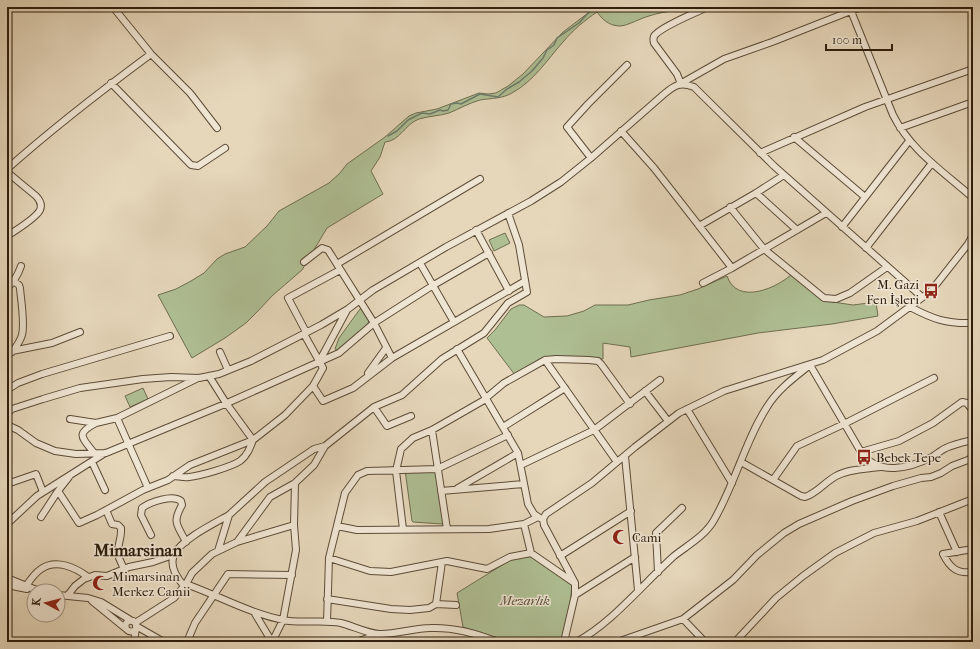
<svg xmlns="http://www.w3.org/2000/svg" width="980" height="649" font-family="'IM FELL French Canon',serif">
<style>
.green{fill:#afbf94;stroke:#6e6e50}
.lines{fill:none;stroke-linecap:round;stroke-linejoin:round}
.stream{stroke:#6d7c6b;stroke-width:1.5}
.minor-casing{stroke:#5c4c38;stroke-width:8}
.minor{stroke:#efe5d3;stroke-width:6}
.labels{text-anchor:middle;stroke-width:3;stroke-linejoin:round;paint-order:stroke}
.poi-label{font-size:13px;fill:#2e1e0d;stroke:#efe5d3;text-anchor:start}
.park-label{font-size:13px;font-style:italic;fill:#554e36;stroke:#efe5d3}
.district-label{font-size:17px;font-weight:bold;fill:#2e1e0d;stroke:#efe5d3}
</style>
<rect width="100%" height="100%" fill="#e6d7bb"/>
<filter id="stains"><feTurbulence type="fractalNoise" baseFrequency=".005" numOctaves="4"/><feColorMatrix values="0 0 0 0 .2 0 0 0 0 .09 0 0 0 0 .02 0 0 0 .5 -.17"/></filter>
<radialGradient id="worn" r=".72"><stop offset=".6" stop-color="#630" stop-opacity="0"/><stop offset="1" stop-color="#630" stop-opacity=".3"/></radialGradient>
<!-- green -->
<path class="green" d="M596,7H704C686,10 667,10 649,16C641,18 627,26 620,26C609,26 602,19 597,12C585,20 573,30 563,42C547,60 534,81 512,93C502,99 491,98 480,100C469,103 459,109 449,113C439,116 429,116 419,119C405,124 400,141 385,142L380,157L371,171L383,194L327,228L302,270L273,295L255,314L246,323L225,338L192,358L158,295L176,289L191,281L204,273L217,259L225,254L245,247L267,226L279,211L329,183L340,173L347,164L385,137L409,116L416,113L437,109L479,93L488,94L496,93L508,86L523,74L563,32Z
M505,233L510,243L494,251L489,240Z
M793,273L826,301L853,305L876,302L878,316L832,324L758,333L631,357L630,347L603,343V359L555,356L539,362L515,375L487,338L495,330L511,309L519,305H524L544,317L567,316L584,311L595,305H628L649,300L680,295L698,289L727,276C737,306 778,288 793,273Z
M362,308L369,319L368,324L337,350L335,349L339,338L360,309Z
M143,388L148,399L130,407L125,396Z
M405,470H437L446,519L442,524L413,522L412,521Z
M532,556L572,584L570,607L561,640L559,642C536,642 513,641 490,636C481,634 472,630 463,627L457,593L512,559Z"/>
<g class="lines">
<!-- stream -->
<path class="stream" d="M388,136L397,131L408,120L422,113L430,114L440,110L443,111L448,110L451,104L457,103L461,104L480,94L498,97L507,89L519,82L532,71L543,58L547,50L554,45L557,38L579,23L591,10L599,7"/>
<!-- minor casing -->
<g class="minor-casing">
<path id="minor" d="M113,7L151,54L190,93L217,128
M851,11L893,115C911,151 944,172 973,198
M111,83L191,165L198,166L225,148
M680,84L724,59L772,42L861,7
M681,84L677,74L654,43C653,39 653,36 656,34C665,25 693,14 705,8
M900,128L973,102
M621,131L654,168L732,268
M794,137L865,197
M760,153L865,107L973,69
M591,158L567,127L588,104L627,65
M7,169C53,128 101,91 151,54
M7,172L36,196C40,200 42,205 40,210C36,218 15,231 7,236
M756,193L797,230
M730,207L764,249L824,298L836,299L850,293L887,267
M699,226L756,193L784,175
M842,227L909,141
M476,230L509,291
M866,248L932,163
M304,262L322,248L328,250L374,323L392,358
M420,263L454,322
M337,264L480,179
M703,283L732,268L826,213
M7,288C14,282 18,275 21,266
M910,307C933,319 946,324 973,323
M306,332L288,298L340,270
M457,349L518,453L528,504L534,514L540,518
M7,352L52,343L80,332
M12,352C16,347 20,342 22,335C25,323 21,301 20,288L19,285L13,281
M220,352L228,370
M545,360L617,462
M319,362L339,353L374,323L432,286L489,253
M368,373L386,348
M209,376L226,403L253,440L285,415L313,386L323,368L304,334
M313,386L323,401L353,388L392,358L525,281
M7,390L18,383L42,374L170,336
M645,391L668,421
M486,398L504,383L545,360L556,359L589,360L598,361L601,364L630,404
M374,407L387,426L411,416
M687,409L732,483
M7,414L12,409L43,399L80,388L143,379L171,377L199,378L219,374L251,361L321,325L348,309L373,290L446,247L531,201L561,182L591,158L663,95C674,86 679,81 694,87L774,166L922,297
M117,418L148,488
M70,419L96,423L117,418L198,378
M7,425L18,430L36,443L55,451L76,454L106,453L225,404L319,362L347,310
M503,427L565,388
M432,430L447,529
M861,452L899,441L933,423L962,402L967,403L973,411
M94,453C82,437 75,434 96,423
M625,456L638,590
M92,462L105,490
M741,462L801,496L805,497C817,493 825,482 836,476C849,469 866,469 880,467
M521,465L594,430L660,380
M173,476C178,476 184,478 189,477C200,476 231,467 240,461C247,456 250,448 253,440
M773,480L797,446L844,424L934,378
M7,484L36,474L43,492
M458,488L518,453
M58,491L79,523L97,515L143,490L168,480L190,465L253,440
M441,491L524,484
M106,510L112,524L118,525L121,528C122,538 117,545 118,554C119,560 122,564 124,569
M939,512L957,552
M41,517L58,491L69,477
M7,524L37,496L105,453
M524,524L531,553
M337,526L357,530L489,529L524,524L538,517
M403,529L396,471L401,449L413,438L432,430L486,399
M151,535L141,515L142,508C150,502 173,494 181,501L182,505C172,523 177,524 186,542
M237,542L270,497L295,483L314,465L325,446L374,407L402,395L442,359L484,333L508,303L527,292L519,245L508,213
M973,549L943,554C950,568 957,574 973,572
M218,551L229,515L265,482L314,449L325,446
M560,556L631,511
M329,558L370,571L391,572L447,561L487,569L510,557L531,553L573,582
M658,572L656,533L682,508
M7,578L39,591
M186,584C219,596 249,613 283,620C302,624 322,619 341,623C353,626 366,633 379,634C393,635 415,628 430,628C454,627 476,633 498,642
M7,585L27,589
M26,586C30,580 35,573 41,569C56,558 76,568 88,577
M184,586C178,579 169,566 174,555C180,540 215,523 229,515
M58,595L88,598L101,602L132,621
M68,595L75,586L84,579L95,575L107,576L129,567L153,562L173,555
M575,595L635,557
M327,599L391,609L410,610L429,608L436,604L456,605
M92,601L125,628
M436,604L442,562
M254,612L272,642
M683,619L705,642
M125.5 626a5.5 5.5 0 1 1 11 0a5.5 5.5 0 1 1-11 0Z
M327,622L329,558L345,493L358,475L367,471L437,469L508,435
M135,623L174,598L186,584L192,573L212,554L237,542L294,525
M136,626L164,642
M134,642L136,628
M187,642L195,623L228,574L292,575
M272,642L283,620L296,550L294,525L295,483
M356,642L379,634
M455,642H490
M564,642L575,595V583L544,525L543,519L546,514L592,483L635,447L679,413L724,391L823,360L877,331L931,291L968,244L973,235
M576,642C611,624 644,583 674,556C688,545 705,536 714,520C735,484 745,441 767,407C777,390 795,377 810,365L861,452C878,477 910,468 932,457C937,454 941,450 946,448C954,444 964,442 973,440
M617,642L683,619L733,580L757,555L784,533L799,524L852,501L893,486L921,478L931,477L941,473L952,466L968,460L973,457
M735,642L776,598L803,576L835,553L874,533L917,521L973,499"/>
</g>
<!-- minor -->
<use href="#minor" class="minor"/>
</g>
<!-- icons -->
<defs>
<g id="bus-bare" transform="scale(1.2)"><path d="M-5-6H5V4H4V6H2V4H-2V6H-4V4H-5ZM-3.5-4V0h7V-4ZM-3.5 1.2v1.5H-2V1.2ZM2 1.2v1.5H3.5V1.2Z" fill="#8f2418" stroke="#efe5d3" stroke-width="2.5" paint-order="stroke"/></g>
<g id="mosque-bare" transform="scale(1.2)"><path d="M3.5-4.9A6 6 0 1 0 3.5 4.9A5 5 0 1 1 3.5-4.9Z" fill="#8f2418" stroke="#efe5d3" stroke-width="2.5" paint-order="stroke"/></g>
</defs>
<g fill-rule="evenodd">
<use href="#bus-bare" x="931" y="291"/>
<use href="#bus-bare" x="864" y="457"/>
<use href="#mosque-bare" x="620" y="537"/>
<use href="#mosque-bare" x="100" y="583"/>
</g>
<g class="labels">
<!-- poi labels -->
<g class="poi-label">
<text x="919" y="289" text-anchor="end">M. Gazi<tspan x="919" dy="15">Fen İşleri</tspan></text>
<text x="876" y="462">Bebek Tepe</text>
<text x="632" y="542">Cami</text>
<text x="112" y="581">Mimarsinan<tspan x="112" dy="15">Merkez Camii</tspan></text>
</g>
<!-- park labels -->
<g class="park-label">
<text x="525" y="605">Mezarlık</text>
</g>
<!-- district labels -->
<g class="district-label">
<text x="138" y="556">Mimarsinan</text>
</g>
</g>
<!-- margin -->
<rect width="980" height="649" fill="none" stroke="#e6d7bb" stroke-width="24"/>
<rect x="8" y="8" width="964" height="633" fill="none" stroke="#2e1e0d" stroke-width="2"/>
<rect x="12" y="12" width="956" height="625" fill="none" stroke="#2e1e0d"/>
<!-- north arrow -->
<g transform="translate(46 603) rotate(277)"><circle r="19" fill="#efe5d3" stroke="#a29584"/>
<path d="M0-3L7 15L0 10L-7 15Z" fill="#8f2418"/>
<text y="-6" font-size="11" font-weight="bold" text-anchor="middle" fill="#2e1e0d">K</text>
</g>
<!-- scale -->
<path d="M826 44v6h66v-6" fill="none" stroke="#2e1e0d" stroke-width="2"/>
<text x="832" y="44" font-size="12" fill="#2e1e0d" stroke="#efe5d3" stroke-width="3" paint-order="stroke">100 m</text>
<rect width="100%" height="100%" filter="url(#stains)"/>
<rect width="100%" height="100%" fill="url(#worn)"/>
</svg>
